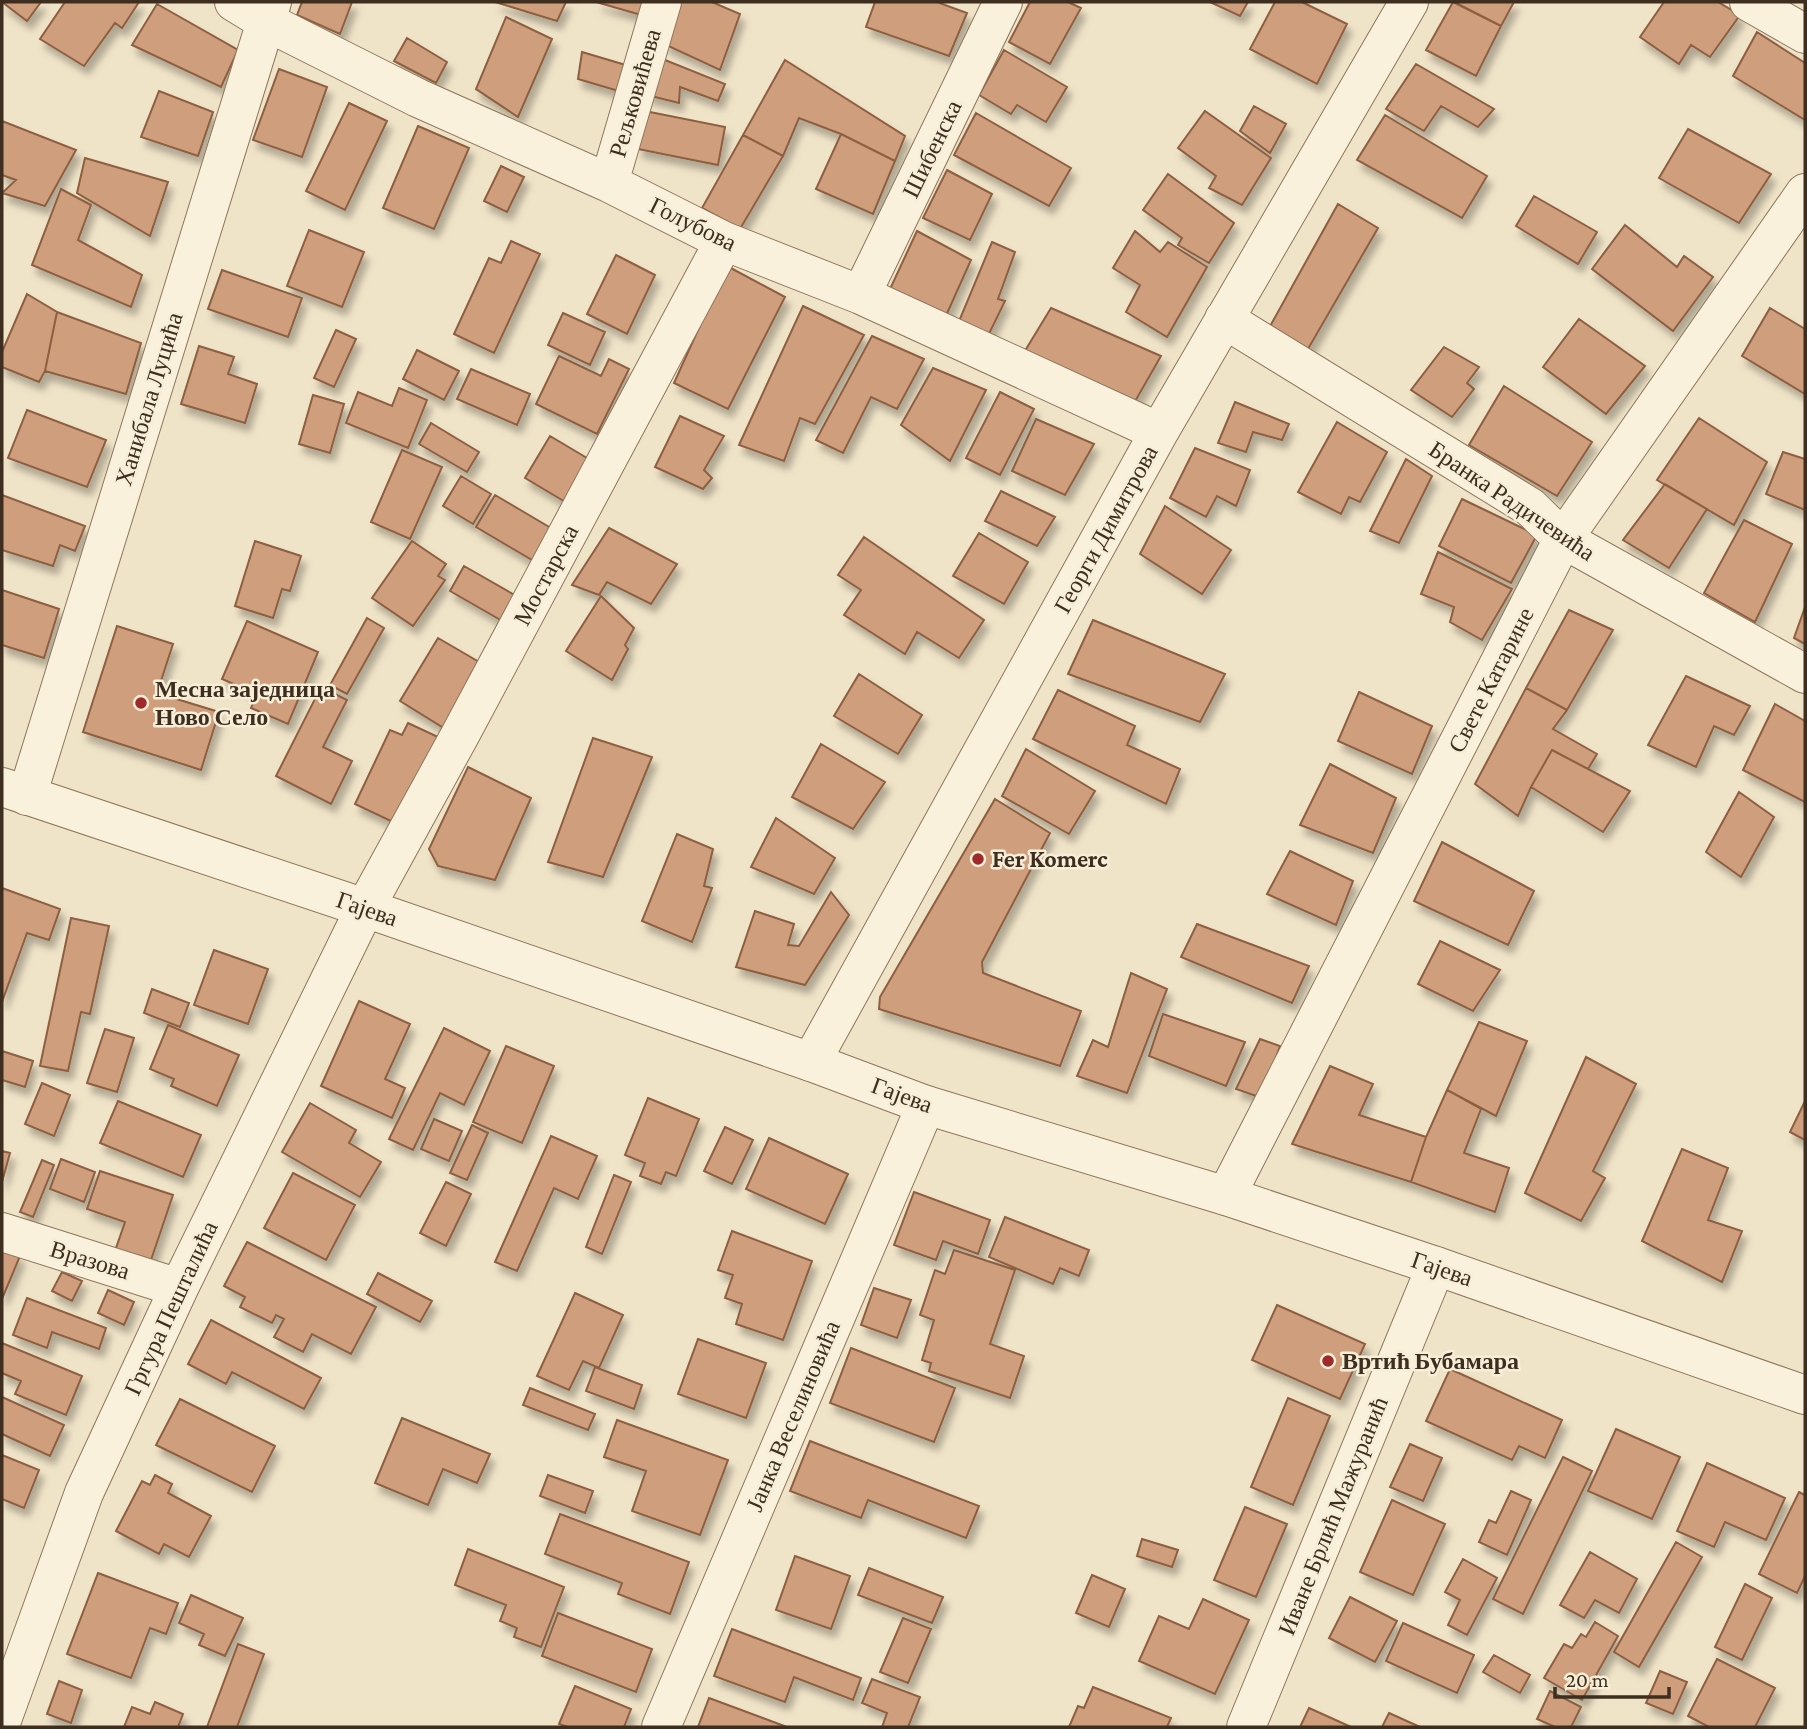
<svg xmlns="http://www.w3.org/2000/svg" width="1807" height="1729" font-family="'Crimson Pro',serif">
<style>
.building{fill:#cf9f7d;stroke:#8d5f41;stroke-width:2;filter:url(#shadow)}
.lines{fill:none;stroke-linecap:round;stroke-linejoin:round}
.minor-casing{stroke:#8d765c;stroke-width:40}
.tertiary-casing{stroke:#8d765c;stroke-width:40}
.minor{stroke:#faf1dc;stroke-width:38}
.tertiary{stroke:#faf1dc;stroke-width:38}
.poi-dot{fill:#9e2a2b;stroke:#f7eed8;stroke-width:2.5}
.labels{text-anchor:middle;stroke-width:5;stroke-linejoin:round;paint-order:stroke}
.street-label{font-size:24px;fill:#3d2e20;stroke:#f7eed8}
.poi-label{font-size:24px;font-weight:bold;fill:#3d2e20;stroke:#f7eed8;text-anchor:start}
</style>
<defs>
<filter id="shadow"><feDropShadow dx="4.5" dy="8" stdDeviation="3.5" flood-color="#0004"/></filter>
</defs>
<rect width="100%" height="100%" fill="#f0e4c8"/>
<!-- building -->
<path class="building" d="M2,2H41L27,21Z
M65,2H139L122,28L115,23L84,66L40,39Z
M302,2H352L340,34L297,15Z
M495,2H566L557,21Z
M596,2H644L641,15Z
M677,2H712L740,14L720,70L664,44Z
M875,2H937L967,13L949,56L866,27Z
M1030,2H1068L1081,8L1050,64L1009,42Z
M1210,2H1248L1240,16Z
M1275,2H1302L1347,24L1317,84L1250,49Z
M1453,2L1501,26L1476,76L1426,50Z
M1454,2H1514L1501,26Z
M1664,2H1718L1740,15L1710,57L1691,45L1679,64L1640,37Z
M157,4L238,50L221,87L132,45Z
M506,17L552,39L518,117L476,89Z
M1757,32L1805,63V120L1733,76Z
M407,38L447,62L436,83L394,61Z
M1004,50L1067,87L1046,122L1017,105L1011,114L979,95Z
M582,52L629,66L622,92L578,79Z
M655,56L725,84L718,101L680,87L679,103L647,95Z
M785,60L905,136L895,161L841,134L799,118L783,156L743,135Z
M1416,64L1494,109L1478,127L1441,106L1424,131L1386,109Z
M279,69L327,87L302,157L253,140Z
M159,91L213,112L198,156L141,137Z
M349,103L387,121L345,210L306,191Z
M1254,106L1286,124L1270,153L1240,131Z
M645,111L725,127L718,165L638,149Z
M1205,111L1271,158L1242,205L1209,188L1216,176L1178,148Z
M976,113L1071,168L1049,206L954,155Z
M1385,115L1487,176L1462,218L1357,160Z
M2,121L76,150L45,206L2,193L16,180L2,175Z
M418,126L469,148L434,229L383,208Z
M1688,129L1771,174L1739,223L1659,178Z
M841,134L895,161L873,214L816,189Z
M743,135L783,156L740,229L702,208Z
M85,158L168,182L150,236L77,193Z
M501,166L524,177L507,212L484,201Z
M947,170L992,194L970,240L923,218Z
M1168,174L1234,223L1209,263L1178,245L1182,238L1143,210Z
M61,189L91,205L78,240L142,275L131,307L32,265Z
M1534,196L1597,232L1578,264L1516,226Z
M1338,204L1378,228L1308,349L1269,328Z
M1625,225L1677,267L1684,256L1713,277L1673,331L1592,269Z
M309,230L364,252L342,307L287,286Z
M917,231L971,260L945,318L890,289Z
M1135,231L1160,252L1168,242L1207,267L1167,337L1126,312L1140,285L1113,268Z
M511,241L540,254L494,353L454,334L489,258L501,263Z
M992,242L1015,252L998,299L1005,301L986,340L957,326Z
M616,255L655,275L627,334L587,314Z
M727,266L785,297L728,409L674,383Z
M222,270L302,298L288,337L208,309Z
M27,294L57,312L45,371L39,382L2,367V352Z
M803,306L864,335L815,424L800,418L784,461L739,445Z
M1051,308L1161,356L1133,405L1023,354Z
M1770,308L1805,329V394L1742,356Z
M57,312L141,343L126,394L45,371Z
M563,313L605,332L590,365L548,345Z
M1579,319L1645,366L1606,414L1543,367Z
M336,330L356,339L334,387L314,378Z
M872,336L924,359L897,409L871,397L843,453L816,440Z
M199,346L234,357L228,374L257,384L245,423L181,404Z
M1444,347L1479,367L1467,383L1474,389L1452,417L1411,390Z
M417,350L459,371L444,400L403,379Z
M559,356L601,376L609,359L629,369L597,434L536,404Z
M933,368L986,390L950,461L901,425Z
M471,369L530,394L517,425L457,399Z
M1504,386L1592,442L1557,496L1469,445Z
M399,388L427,400L408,448L346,423L358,392L392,406Z
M1000,392L1034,409L1000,475L966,458Z
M313,395L344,404L330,453L299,444Z
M1235,402L1289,424L1282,440L1253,432L1246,452L1218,443Z
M27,410L106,440L87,487L8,458Z
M680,416L724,436L704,470L712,478L703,489L655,467Z
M1699,418L1767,462L1734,525L1657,480Z
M1036,419L1094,444L1065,495L1012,471Z
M1337,422L1387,452L1360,502L1349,497L1341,514L1298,492Z
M431,423L479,452L467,472L419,444Z
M550,436L592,461L567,503L525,478Z
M1195,448L1250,470L1236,506L1217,496L1206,517L1170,498Z
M402,450L442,467L410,539L371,522Z
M1783,452L1805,459V510L1766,494Z
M1406,459L1432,476L1399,543L1370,531Z
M461,476L491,494L473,524L443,506Z
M1665,484L1707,509L1669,568L1623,540Z
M1001,491L1055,517L1037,546L985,521Z
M2,495L85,526L75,551L60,545L53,566L2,550Z
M495,495L556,531L537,563L476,527Z
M1462,499L1537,535L1511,583L1439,546Z
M1165,506L1231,550L1202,594L1140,554Z
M1744,520L1792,544L1755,622L1704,593Z
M609,528L677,564L651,604L607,582L599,595L572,585Z
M979,533L1028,562L1004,604L953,576Z
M864,537L984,620L959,658L917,632L905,654L844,615L861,590L838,575Z
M255,541L301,556L290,591L282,589L273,618L235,606Z
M412,541L446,564L438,576L445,580L413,626L372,598Z
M1438,552L1512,589L1482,640L1450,622L1454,607L1421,594Z
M464,566L518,597L504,622L450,591Z
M2,590L59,609L44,658L2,645Z
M601,596L634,628L625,645L628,649L612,680L566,651Z
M1805,607V644L1794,638Z
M1569,610L1613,630L1567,710L1526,688Z
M367,618L384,628L347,694L330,685Z
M1093,620L1225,674L1200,722L1068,674Z
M247,621L318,652L288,724L251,708L257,694L222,679Z
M117,626L173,644L157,693L219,712L201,770L83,732Z
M438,638L486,666L447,730L400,701Z
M859,674L922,715L898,754L834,716Z
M1686,676L1750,706L1734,735L1714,726L1696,767L1648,745Z
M321,687L347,700L323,747L352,761L331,804L276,776Z
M1526,688L1567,710L1553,729L1597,754L1588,769L1552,750L1531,787L1518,816L1475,784Z
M1058,690L1135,726L1127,745L1180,769L1166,804L1033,739Z
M1359,692L1432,726L1412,774L1338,741Z
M1775,704L1805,721V802L1743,770Z
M408,723L438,737L397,824L355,804L390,730L402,735Z
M593,738L652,757L603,877L548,862Z
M821,744L885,782L853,829L792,797Z
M1026,749L1095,791L1069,834L1002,796Z
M1552,750L1630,791L1603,832L1531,787Z
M1330,764L1396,798L1373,853L1300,825Z
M468,767L531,798L495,880L438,866L429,849Z
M1739,792L1774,817L1741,877L1706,852Z
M995,799L1050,833L982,962L983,973L1081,1011L1060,1066L879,1009L880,997Z
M776,818L835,858L814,894L751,867Z
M677,834L713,849L704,886L712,888L692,942L642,921Z
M1442,842L1534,891L1508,945L1414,901Z
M1290,851L1353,881L1336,925L1267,894Z
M2,888L60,909L49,940L27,933L2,1002Z
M831,892L849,915L805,985L736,967L755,911L794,924L788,945L799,946Z
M71,918L109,926L90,1014L81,1012L68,1071L40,1066Z
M1197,924L1309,966L1292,1003L1181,957Z
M1440,941L1500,970L1473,1011L1418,984Z
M214,950L268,969L248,1024L194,1005Z
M1131,973L1167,989L1127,1093L1077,1076L1093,1040L1108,1047Z
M152,989L189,1003L180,1027L144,1013Z
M359,1001L410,1024L385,1079L405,1088L392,1118L321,1086Z
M1163,1014L1245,1042L1226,1086L1149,1056Z
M1479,1022L1527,1041L1496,1116L1447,1090Z
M168,1025L239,1055L217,1106L171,1086L174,1079L150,1069Z
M444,1028L490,1051L464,1105L440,1093L413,1150L389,1139Z
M105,1029L134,1038L117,1092L87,1083Z
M1260,1039L1280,1046L1262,1098L1236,1089Z
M506,1046L554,1066L522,1143L473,1122Z
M2,1051L33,1061L25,1087L2,1080Z
M1586,1057L1636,1084L1593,1171L1605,1178L1581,1221L1525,1193Z
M1330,1066L1373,1084L1359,1115L1426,1137L1411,1182L1292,1144Z
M42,1083L70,1095L54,1136L25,1124Z
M1447,1090L1481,1109L1464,1153L1509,1168L1495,1212L1411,1182L1426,1137Z
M648,1098L699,1119L676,1176L666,1172L661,1184L640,1176L645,1163L625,1155Z
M118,1101L201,1135L183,1177L100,1143Z
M1805,1101V1140L1790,1132Z
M310,1103L356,1130L349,1143L381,1162L360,1197L282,1152Z
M434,1119L462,1131L449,1161L421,1149Z
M472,1125L488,1133L467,1180L450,1173Z
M725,1127L753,1140L732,1184L704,1171Z
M551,1136L597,1156L578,1199L554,1188L517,1271L495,1262Z
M769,1138L848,1174L825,1224L746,1189Z
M1682,1149L1728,1168L1708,1220L1742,1231L1722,1282L1642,1241Z
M2,1151L10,1153L2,1182Z
M61,1159L95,1172L84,1202L50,1189Z
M42,1160L54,1165L33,1217L20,1212Z
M100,1171L173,1195L150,1263L115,1251L125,1222L87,1209Z
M293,1173L355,1205L326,1260L264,1228Z
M614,1175L631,1182L602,1254L586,1247Z
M446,1182L471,1194L446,1246L420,1233Z
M914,1192L990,1220L978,1254L943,1241L936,1260L894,1245Z
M1005,1217L1089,1250L1079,1276L1060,1268L1053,1284L989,1257Z
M732,1231L812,1261L783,1340L736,1324L742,1304L725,1298L733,1275L718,1270Z
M247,1242L376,1307L351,1354L312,1334L303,1352L274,1337L284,1319L276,1315L272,1323L240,1307L245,1297L224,1286Z
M2,1249L20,1256L2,1299Z
M954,1250L1015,1270L990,1344L1024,1356L1010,1398L929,1371L931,1363L922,1360L934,1320L920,1315L935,1270L945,1274Z
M62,1272L82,1281L72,1301L52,1291Z
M378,1273L432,1301L420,1322L367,1294Z
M874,1288L911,1300L897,1338L861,1325Z
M108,1290L134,1302L124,1325L98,1313Z
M575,1293L623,1315L599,1368L583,1361L569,1390L537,1376Z
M27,1298L106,1328L99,1349L52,1332L47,1348L13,1335Z
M1277,1305L1365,1344L1340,1399L1252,1360Z
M211,1320L321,1378L304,1409L232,1372L226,1384L188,1364Z
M698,1339L766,1363L746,1418L678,1394Z
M2,1343L82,1376L66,1415L15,1394L21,1381L2,1373Z
M851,1348L955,1388L934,1442L830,1403Z
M595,1367L642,1385L634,1409L586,1391Z
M1450,1369L1562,1420L1545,1458L1519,1446L1512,1460L1426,1421Z
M530,1388L595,1414L588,1430L523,1405Z
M2,1397L64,1425L50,1456L2,1434Z
M1288,1398L1330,1416L1293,1505L1251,1487Z
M180,1399L275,1446L252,1492L156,1445Z
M402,1418L490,1454L477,1483L443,1469L428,1505L375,1483Z
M617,1420L728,1460L700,1535L632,1511L646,1471L604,1457Z
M1616,1429L1680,1457L1652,1519L1588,1491Z
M810,1441L979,1506L966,1538L868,1500L861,1518L790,1491Z
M1410,1444L1442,1458L1423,1501L1390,1487Z
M2,1455L39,1470L24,1508L2,1499Z
M1563,1457L1592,1471L1523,1614L1493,1599Z
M1707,1463L1785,1498L1766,1540L1725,1522L1714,1547L1677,1531Z
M155,1475L172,1484L168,1493L211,1516L189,1557L164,1544L159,1554L116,1531L142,1481L150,1485Z
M548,1475L593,1491L585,1513L540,1496Z
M1511,1491L1531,1500L1507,1555L1479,1542L1489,1520L1496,1523Z
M1799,1492L1805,1495V1576L1797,1593L1759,1574Z
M1392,1500L1445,1524L1413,1595L1360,1572Z
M1245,1507L1287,1524L1256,1597L1214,1580Z
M560,1514L689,1562L670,1614L618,1594L622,1583L545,1554Z
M1142,1539L1178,1550L1172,1567L1137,1556Z
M1676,1542L1702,1557L1639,1667L1614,1652Z
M468,1549L564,1587L541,1647L514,1637L517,1628L500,1621L506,1605L455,1585Z
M1590,1552L1637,1579L1619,1613L1595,1600L1584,1618L1560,1605Z
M795,1556L850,1576L831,1629L776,1610Z
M1463,1559L1497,1578L1467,1635L1448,1625L1460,1600L1445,1592Z
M869,1568L943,1597L932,1623L858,1595Z
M98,1573L178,1603L166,1634L150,1628L131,1678L67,1654Z
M1092,1575L1125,1589L1109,1627L1076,1613Z
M1745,1584L1772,1598L1742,1660L1715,1647Z
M191,1595L243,1618L225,1656L199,1645L204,1634L179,1623Z
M1350,1597L1397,1621L1375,1662L1329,1638Z
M1203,1599L1249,1620L1215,1694L1139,1661L1159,1616L1189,1629Z
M558,1613L652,1649L636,1692L542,1656Z
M903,1618L931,1629L908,1683L880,1672Z
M1595,1622L1618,1636L1582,1700L1544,1678L1564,1644L1572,1648L1581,1634L1586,1637Z
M1403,1623L1474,1655L1457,1693L1386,1661Z
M732,1629L861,1678L853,1700L794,1677L785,1702L714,1676Z
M238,1644L264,1654L237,1727H207Z
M1494,1655L1530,1675L1520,1693L1483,1672Z
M1717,1659L1775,1688L1755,1727H1709L1688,1716Z
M1660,1671L1687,1682L1673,1714L1646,1703Z
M872,1679L920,1697L908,1727H882L887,1713L862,1703Z
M59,1681L82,1690L71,1723L47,1714Z
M575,1686L631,1709L624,1727H568L559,1724Z
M1093,1687L1171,1718L1167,1727H1069L1078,1706L1084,1708Z
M1550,1691L1581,1707L1571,1727H1555L1537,1719Z
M709,1698L787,1727H698Z
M155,1702L183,1714L178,1727H124L132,1707L150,1714Z
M1309,1708L1351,1727H1300Z
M1389,1713L1420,1727H1382Z"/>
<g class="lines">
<!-- minor casing -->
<g class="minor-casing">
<path id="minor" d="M234,2L265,21L418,98L609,183L724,241L861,295L1159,432
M1749,2L1805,34
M609,183L662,2
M861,295L1003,2
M1224,319L1530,507L1563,539L1805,674
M27,796L272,2
M811,1062L1159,432L1409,2
M1226,1196L1563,539L1805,193
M2,1232L179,1288
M2,1720L84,1493L179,1288L365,908L460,735L724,241
M661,1727L926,1105
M1246,1727L1436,1266"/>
</g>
<!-- tertiary casing -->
<g class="tertiary-casing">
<path id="tertiary" d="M2,787L365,908L811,1062L926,1105L1226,1196L1436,1266L1805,1395"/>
</g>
<!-- minor -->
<use href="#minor" class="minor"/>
<!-- tertiary -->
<use href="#tertiary" class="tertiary"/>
</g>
<!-- markers -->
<g class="poi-dot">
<circle cx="141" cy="703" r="7"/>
<circle cx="978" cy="859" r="7"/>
<circle cx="1328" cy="1361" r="7"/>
</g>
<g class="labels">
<!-- street labels -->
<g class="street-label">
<text transform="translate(635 93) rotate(-74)" y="8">Рељковићева</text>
<text transform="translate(932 149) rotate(-64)" y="8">Шибенска</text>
<text transform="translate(693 224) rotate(26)" y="8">Голубова</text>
<text transform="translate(149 399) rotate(-73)" y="8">Ханибала Луцића</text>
<text transform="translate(1512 501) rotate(34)" y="8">Бранка Радичевића</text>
<text transform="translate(1106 529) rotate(-61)" y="8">Георги Димитрова</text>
<text transform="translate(546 575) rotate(-62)" y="8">Мостарска</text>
<text transform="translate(1491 680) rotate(-63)" y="8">Свете Катарине</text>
<text transform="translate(367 909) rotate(19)" y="8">Гајева</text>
<text transform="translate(902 1095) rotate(20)" y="8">Гајева</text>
<text transform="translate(90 1260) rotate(17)" y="8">Вразова</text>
<text transform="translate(1442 1269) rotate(19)" y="8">Гајева</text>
<text transform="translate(171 1308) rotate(-65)" y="8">Гргура Пешталића</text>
<text transform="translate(793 1416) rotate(-67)" y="8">Јанка Веселиновића</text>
<text transform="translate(1333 1516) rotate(-68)" y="8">Иване Брлић Мажуранић</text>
</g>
<!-- poi labels -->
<g class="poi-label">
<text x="155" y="697">Месна заједница<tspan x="155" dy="28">Ново Село</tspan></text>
<text x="992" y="867">Fer Komerc</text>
<text x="1342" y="1369">Вртић Бубамара</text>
</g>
</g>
<!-- border -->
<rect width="1807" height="1729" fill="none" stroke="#3d2e20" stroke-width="7"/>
<!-- scale -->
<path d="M1555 1687v10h114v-10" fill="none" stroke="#3d2e20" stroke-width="3.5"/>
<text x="1566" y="1687" font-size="21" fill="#3d2e20" stroke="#f7eed8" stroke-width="5" paint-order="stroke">20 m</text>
</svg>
